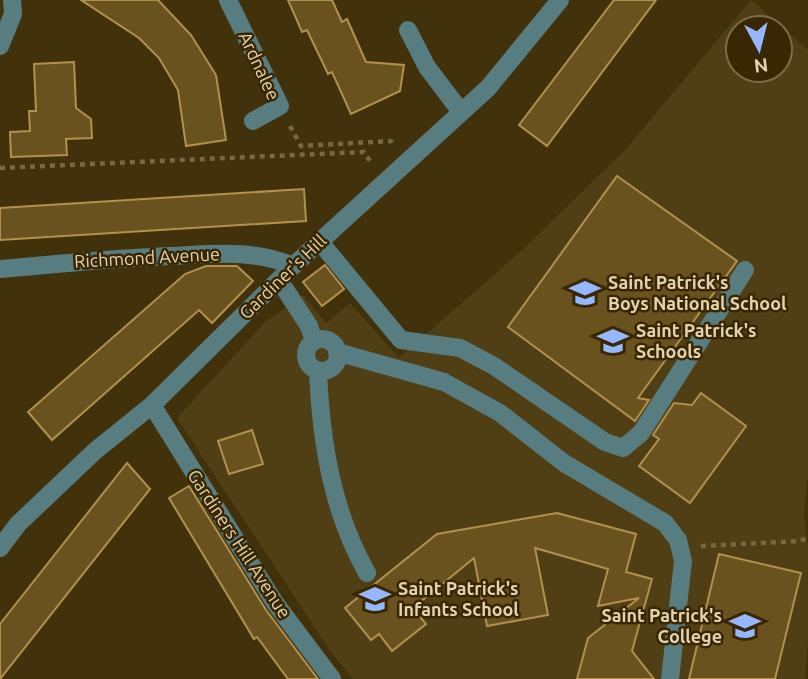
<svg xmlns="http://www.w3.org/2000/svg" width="808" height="679" font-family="Ubuntu,sans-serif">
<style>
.built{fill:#503e14;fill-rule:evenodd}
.building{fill:#6a521e;stroke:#b2914e;stroke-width:2}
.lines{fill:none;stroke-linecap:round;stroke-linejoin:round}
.path{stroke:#776742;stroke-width:4.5;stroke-dasharray:5 5;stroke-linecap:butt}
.minor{stroke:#577d81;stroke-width:18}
.labels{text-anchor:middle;stroke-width:5;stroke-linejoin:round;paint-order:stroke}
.street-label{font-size:18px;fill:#e4d3b2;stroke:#382702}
.poi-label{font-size:18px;font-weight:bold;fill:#e4d3b2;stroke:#382702;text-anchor:start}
</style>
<rect width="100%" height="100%" fill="#42320c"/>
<!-- built -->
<path class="built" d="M751,0L808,50V474L804,516L808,550V641L805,679H353L330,651L177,418L264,323L303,295L326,323L350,303L399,358L519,253L626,149ZM738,28H780V70H738Z"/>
<!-- building -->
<path class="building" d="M81,0H158L191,35L216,75L226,140L186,146L178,90L159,58L139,38Z
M288,0H332L342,22L347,19L366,62L404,65L400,91L351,114L332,72L328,74L307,30L302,32Z
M614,0H656L547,146L519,125Z
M74,62L76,108L91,119L92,138L66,139L67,155L11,157L10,132L30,131L29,111H36L34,64Z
M617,176L737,261L638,398L649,400L635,421L508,327Z
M304,189L306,221L0,240V208Z
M325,265L344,289L322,306L303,282Z
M206,266H237L253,281L212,323L199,310L52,440L28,412L185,274Z
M701,393L746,426L690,503L639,466L659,439L653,435L674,403L692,405Z
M252,430L263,464L229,474L218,441Z
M127,463L150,489L0,679V624Z
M189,486L266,610L318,679H288L257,637L254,639L169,498Z
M557,513L636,534L626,572L652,579L632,651L654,679H577L588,638L639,598L598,606L608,569L535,548L548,615L487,626L474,558L413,608L426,624L392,651L379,634L371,640L345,608L437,534Z
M719,554L801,573L775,679H689Z"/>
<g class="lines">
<!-- path -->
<path class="path" d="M290,126L301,146L391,141L394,144
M0,168L364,152L372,164
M701,546L799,541L808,538"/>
<!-- minor -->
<path class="minor" d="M228,0L280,106L253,121
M408,30L427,67L461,112
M0,46L13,14L12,0
M320,242L401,340L460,348L494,366L605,442L623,448L641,433L745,270
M0,269C57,264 114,258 171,256C213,254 254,249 293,266
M279,280L309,326L314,341
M306 355a16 16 0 1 1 32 0a16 16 0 1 1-32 0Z
M337,352L444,382L500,413L564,463L665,523L678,540L683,561L670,679
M318,371C321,442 332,511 367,573
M152,405L275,603L332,679
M0,548L18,524L95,451L152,405L293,266L488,88L560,0"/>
</g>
<!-- icons -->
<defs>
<g id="school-bare" transform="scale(2.415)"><path d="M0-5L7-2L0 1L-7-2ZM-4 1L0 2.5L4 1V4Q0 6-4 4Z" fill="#94b7fd" stroke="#382702" stroke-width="2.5" paint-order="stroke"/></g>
</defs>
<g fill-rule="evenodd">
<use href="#school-bare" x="585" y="293"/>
<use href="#school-bare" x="613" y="341"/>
<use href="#school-bare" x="375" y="599"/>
<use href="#school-bare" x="745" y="626"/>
</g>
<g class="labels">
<!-- street labels -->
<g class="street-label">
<text transform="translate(259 66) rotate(65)" y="6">Ardnalee</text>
<text transform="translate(147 258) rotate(-3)" y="6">Richmond Avenue</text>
<text transform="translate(283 277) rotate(-44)" y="6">Gardiner's Hill</text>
<text transform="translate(239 544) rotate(57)" y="6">Gardiners Hill Avenue</text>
</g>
<!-- poi labels -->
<g class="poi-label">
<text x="608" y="289">Saint Patrick's<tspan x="608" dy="21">Boys National School</tspan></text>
<text x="636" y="337">Saint Patrick's<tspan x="636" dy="21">Schools</tspan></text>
<text x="398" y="595">Saint Patrick's<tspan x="398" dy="21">Infants School</tspan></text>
<text x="722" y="622" text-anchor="end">Saint Patrick's<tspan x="722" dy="21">College</tspan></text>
</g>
</g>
<!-- north arrow -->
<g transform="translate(759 49) rotate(173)"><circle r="33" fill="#382702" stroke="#7d6c48" stroke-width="2"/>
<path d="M0-5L12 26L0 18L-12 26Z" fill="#94b7fd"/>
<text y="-10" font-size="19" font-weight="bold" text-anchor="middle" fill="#e4d3b2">N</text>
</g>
</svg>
